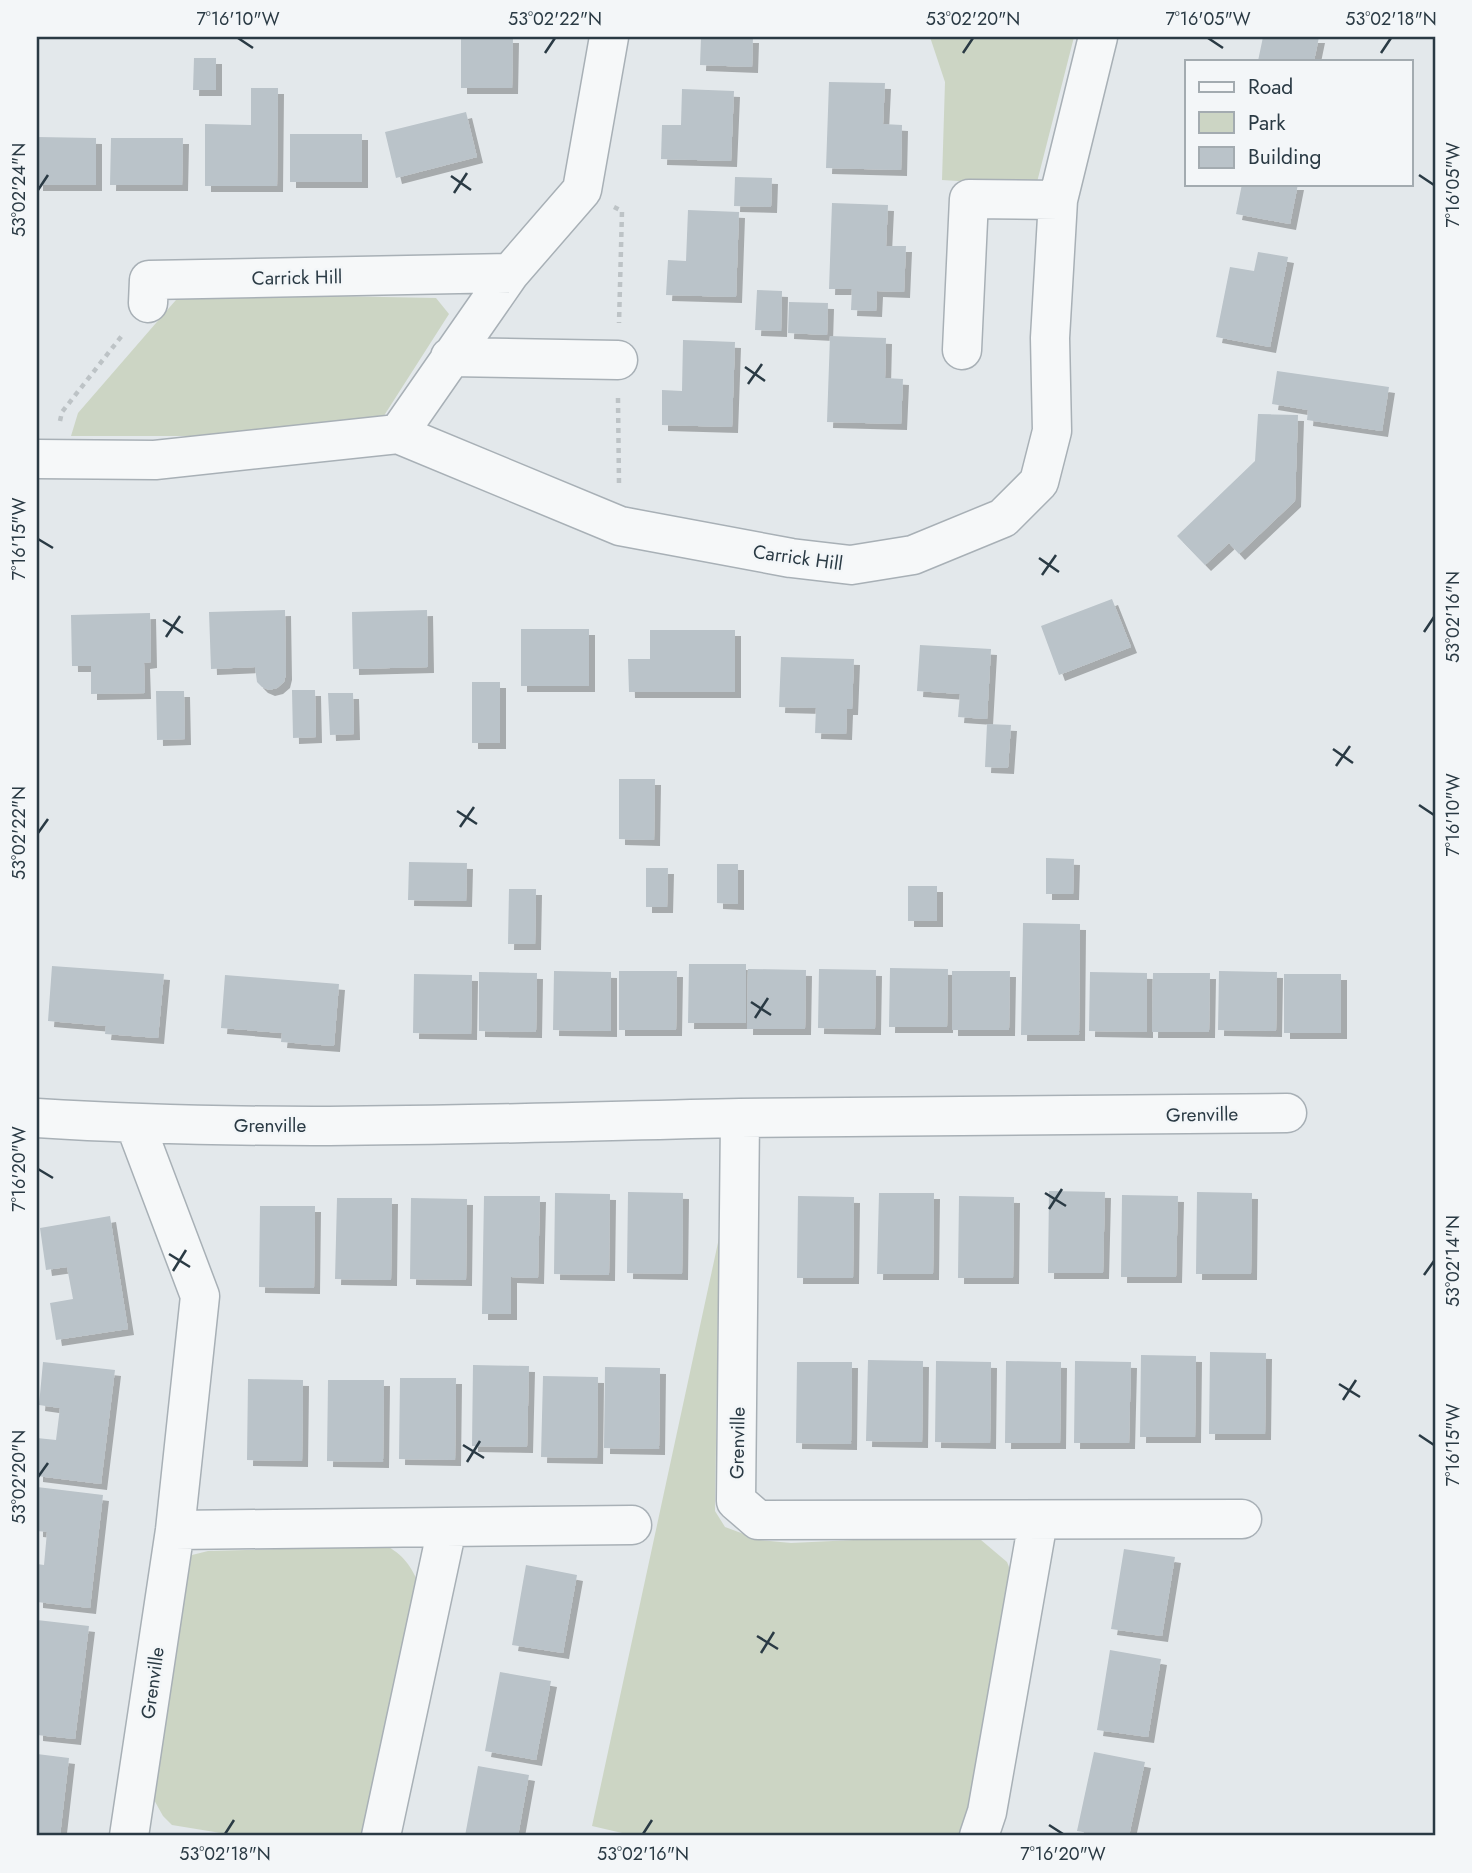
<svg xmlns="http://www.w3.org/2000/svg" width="1472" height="1873" font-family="Jost,sans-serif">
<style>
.green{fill:#ccd5c4}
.building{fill:#bac3c9;filter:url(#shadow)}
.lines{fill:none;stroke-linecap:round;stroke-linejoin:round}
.minor-casing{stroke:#a8b0b6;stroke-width:41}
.path{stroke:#bdc3c6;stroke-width:4.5;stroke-dasharray:5 5;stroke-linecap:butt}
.minor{stroke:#f6f8f9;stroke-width:38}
.ticks{fill:none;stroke:#2a3a44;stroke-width:2.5}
.labels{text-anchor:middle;stroke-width:5;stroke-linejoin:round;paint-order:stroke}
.street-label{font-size:19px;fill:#2a3a44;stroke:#f3f6f8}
.neatline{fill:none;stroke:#2a3a44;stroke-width:2.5}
.ticks-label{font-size:18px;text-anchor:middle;fill:#2a3a44}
</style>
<defs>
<filter id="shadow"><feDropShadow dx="6" dy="6" stdDeviation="0" flood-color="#0004"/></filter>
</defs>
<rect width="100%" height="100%" fill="#e3e8eb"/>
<!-- green -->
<path class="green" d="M930,37H1074L1036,186L942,180L945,82Z
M182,293L436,298L449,314L371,436H71L78,413Z
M719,1238L715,1511L725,1527L760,1540L791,1543L958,1535L981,1540L1007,1562L1011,1572L968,1808L960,1836H635L592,1826Z
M387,1546C406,1557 413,1569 421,1590L365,1836H239L172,1825L163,1816L153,1798L183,1569L192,1555L208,1551Z"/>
<!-- building -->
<path class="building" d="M461,37H513L512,88H461Z
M701,37H753L752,67L700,65Z
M1263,37H1319L1314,61H1258Z
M194,58H216V90H193Z
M829,82L885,83L883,124L902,125L901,170L826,168Z
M251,88H278L277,186H205V124L251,125Z
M682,89L734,91L731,161L661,159L662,125H681Z
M466,112L477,157L396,178L385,132Z
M290,134H362V182H290Z
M37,137L96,138V185H37Z
M111,138H183L182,185H110Z
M735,177L772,178L771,207L734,206Z
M1242,184H1298L1290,224L1236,214Z
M832,203L888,205L886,246H906L904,292L877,291L876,311L851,310L852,289H829Z
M688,210L739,212L736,297L666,295L668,260L686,261Z
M1258,252L1288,257L1270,347L1216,337L1230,267L1254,271Z
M757,290L782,291L781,331L755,330Z
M789,302L828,303L827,335L788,333Z
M830,336L886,338L885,378L903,379L901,424L827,422Z
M683,340L735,342L732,427L662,425V390L682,391Z
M1277,371L1389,387L1382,431L1307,420L1308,410L1272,404Z
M1258,414L1298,415L1295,501L1239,554L1229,543L1205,565L1177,536L1255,461Z
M1112,599L1131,647L1059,675L1041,626Z
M285,610L286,674L284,682L277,688L269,690L262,687L257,682L255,667L211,669L209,612Z
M427,610L428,667L353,669L352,612Z
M150,613L151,662L144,663L145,693L91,694V666H72L71,615Z
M521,629H589V686H521Z
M650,630H735V692H629L628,659H650Z
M920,645L991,649L987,719L958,717L960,694L917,691Z
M781,657L854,659L852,709H847L846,734L815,733L816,708L779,707Z
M472,682H500V743H472Z
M292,690H315L316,737L293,738Z
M156,691H184L185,739L157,740Z
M328,693H353L354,734L330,735Z
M987,724L1011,725L1008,768L985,767Z
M619,779H655L654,840L619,839Z
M1046,858L1074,859L1073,894H1046Z
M409,862L467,863L466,901L408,900Z
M717,864H738V904L717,903Z
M646,868H668L667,907H646Z
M908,886H937V921H908Z
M509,889H536L535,944H508Z
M1023,923L1080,924L1079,1035H1021Z
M689,964H746V1023H688Z
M52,966L164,974L158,1038L105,1034L106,1026L48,1021Z
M890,968L948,969L947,1027H889Z
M748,969L806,970L805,1029H747Z
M819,969L876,970L875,1029L818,1028Z
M554,971L611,972V1031L553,1030Z
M619,971H677L676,1030H619Z
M952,971H1010L1009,1030H952Z
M1219,971L1277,972L1276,1031L1218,1030Z
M479,972L537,973L536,1032L479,1031Z
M1090,972L1147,973V1032L1089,1031Z
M1153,973H1210L1209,1032H1152Z
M414,974L472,975L471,1034L413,1033Z
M1284,974H1341V1033H1284Z
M225,975L339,984L334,1046L281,1042L282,1033L221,1028Z
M1049,1191L1105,1192L1103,1273H1048Z
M628,1192L683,1193L682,1274L627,1273Z
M1197,1192L1252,1193L1251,1274H1196Z
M555,1193L610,1194L609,1275L554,1274Z
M879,1193H934L933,1274H877Z
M1122,1195L1178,1196L1176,1277H1121Z
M484,1196H540L538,1278L511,1277V1314H482Z
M798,1196L854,1197L853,1278H797Z
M959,1196L1014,1197L1013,1278H958Z
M337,1198H392L391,1280L335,1279Z
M411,1198L467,1199L466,1280L410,1279Z
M260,1206H315L314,1288L259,1287Z
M110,1216L128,1329L56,1340L50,1303L73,1299L67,1267L46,1270L40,1228Z
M1210,1352L1266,1353L1265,1434H1209Z
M1141,1355L1196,1356L1195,1437H1140Z
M868,1360L923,1361L922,1442L866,1441Z
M936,1361L991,1362L990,1443L935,1442Z
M1006,1361L1061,1362L1060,1443H1005Z
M1075,1361L1131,1362L1129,1443H1074Z
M43,1362L115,1370L101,1484L37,1476V1438L56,1440L60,1408L39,1405Z
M797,1362H852L851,1444L796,1443Z
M473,1365L529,1366L527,1447L472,1446Z
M605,1367L660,1368L659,1449L604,1448Z
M543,1376L598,1377L597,1458L541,1457Z
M400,1378H456L455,1460L399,1459Z
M248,1379L303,1380L302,1461L247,1460Z
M328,1380H384L383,1462L327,1461Z
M37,1487L103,1495L90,1608L37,1602V1564L44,1565L47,1532L37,1531Z
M1124,1549L1175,1557L1162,1636L1111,1629Z
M526,1565L577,1575L563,1653L512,1645Z
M37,1620L89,1626L75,1739L37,1735Z
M1110,1650L1161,1659L1148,1737L1097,1730Z
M500,1672L551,1681L536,1760L485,1751Z
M1094,1752L1145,1762L1129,1836H1106L1077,1831Z
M37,1754L69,1758L60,1836H37Z
M478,1766L529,1775L518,1836H465Z"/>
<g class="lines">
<!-- minor casing -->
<g class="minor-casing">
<path id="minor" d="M148,303L149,280L510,273
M962,350L969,199L1058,200
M450,357L618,360
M398,434L510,273L582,190L609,37
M37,459L155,460L398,434L620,526L791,558L851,565L913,555L1003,518L1039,482L1052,431L1050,338L1058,200L1098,37
M37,1118C271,1133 505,1123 740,1118C922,1115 1104,1115 1287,1113
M740,1118L736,1501L758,1520L1242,1519
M175,1530L632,1525
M129,1836L175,1530L200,1296L135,1124
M381,1836L447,1528
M979,1836L987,1812L1038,1521"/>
</g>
<!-- path -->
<path class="path" d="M614,207L622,211L619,323
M618,398L619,484
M60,421L62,412L124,333"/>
<!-- minor -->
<use href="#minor" class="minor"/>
</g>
<!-- ticks -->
<path class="ticks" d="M238,38L253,48M1208,38L1223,48M545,53L555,38M963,53L973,38M1381,53L1391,38M1419,175L1434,185M451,176L471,190M38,190L48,175M454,193L467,173M745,367L765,381M748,384L762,364M38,539L53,548M1039,558L1059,572M1042,575L1056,555M163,620L183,633M1424,632L1434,617M166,637L180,616M1333,749L1353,763M1336,766L1350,746M1419,805L1434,815M457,811L477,824M460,827L474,807M38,833L48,819M751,1002L771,1015M755,1018L768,998M38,1169L53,1178M1045,1193L1066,1206M1049,1209L1062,1189M169,1254L190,1267M173,1271L186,1250M1424,1275L1434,1261M1339,1384L1360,1397M1343,1400L1356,1380M1419,1435L1434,1445M463,1445L484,1458M467,1462L480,1441M38,1477L48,1463M757,1636L778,1649M761,1653L774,1632M1049,1825L1063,1834M225,1834L234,1820M643,1834L652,1820"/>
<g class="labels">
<!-- street labels -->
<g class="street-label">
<text transform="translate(297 277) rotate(-1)" y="7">Carrick Hill</text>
<text transform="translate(798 557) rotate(8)" y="7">Carrick Hill</text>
<text transform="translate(1202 1114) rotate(-1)" y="7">Grenville</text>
<text x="270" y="1132">Grenville</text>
<text transform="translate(737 1443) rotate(-89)" y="7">Grenville</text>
<text transform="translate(152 1683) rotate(-82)" y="7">Grenville</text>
</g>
</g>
<!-- border -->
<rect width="1472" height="1873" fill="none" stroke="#f3f6f8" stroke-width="77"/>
<!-- legend -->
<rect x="1185" y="60" width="228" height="126" fill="#f3f6f8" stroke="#a3abb0" stroke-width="2"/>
<rect x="1199" y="82" width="35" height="10" fill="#f6f8f9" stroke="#a3abb0" stroke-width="2"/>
<text x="1248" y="94" font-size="21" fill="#2a3a44">Road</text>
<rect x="1199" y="112" width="35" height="21" fill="#ccd5c4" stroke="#a3abb0" stroke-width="2"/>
<text x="1248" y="130" font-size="21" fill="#2a3a44">Park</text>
<rect x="1199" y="147" width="35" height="21" fill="#bac3c9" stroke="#a3abb0" stroke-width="2"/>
<text x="1248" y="164" font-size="21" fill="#2a3a44">Building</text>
<rect x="38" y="38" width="1396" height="1796" class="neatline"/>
<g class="ticks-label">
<text x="238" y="25">7°16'10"W</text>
<text x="555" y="25">53°02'22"N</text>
<text x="973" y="25">53°02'20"N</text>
<text x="1208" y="25">7°16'05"W</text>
<text x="1391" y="25">53°02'18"N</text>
<text transform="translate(1453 185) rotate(-90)" y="6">7°16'05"W</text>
<text transform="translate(19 190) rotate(-90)" y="6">53°02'24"N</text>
<text transform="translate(19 539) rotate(-90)" y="6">7°16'15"W</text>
<text transform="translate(1453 617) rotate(-90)" y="6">53°02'16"N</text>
<text transform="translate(1453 815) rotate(-90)" y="6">7°16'10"W</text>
<text transform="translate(19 833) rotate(-90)" y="6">53°02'22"N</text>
<text transform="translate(19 1169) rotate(-90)" y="6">7°16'20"W</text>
<text transform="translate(1453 1261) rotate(-90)" y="6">53°02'14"N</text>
<text transform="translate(1453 1445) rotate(-90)" y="6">7°16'15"W</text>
<text transform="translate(19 1477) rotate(-90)" y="6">53°02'20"N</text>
<text x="225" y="1860">53°02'18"N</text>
<text x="643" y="1860">53°02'16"N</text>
<text x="1063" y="1860">7°16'20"W</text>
</g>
</svg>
